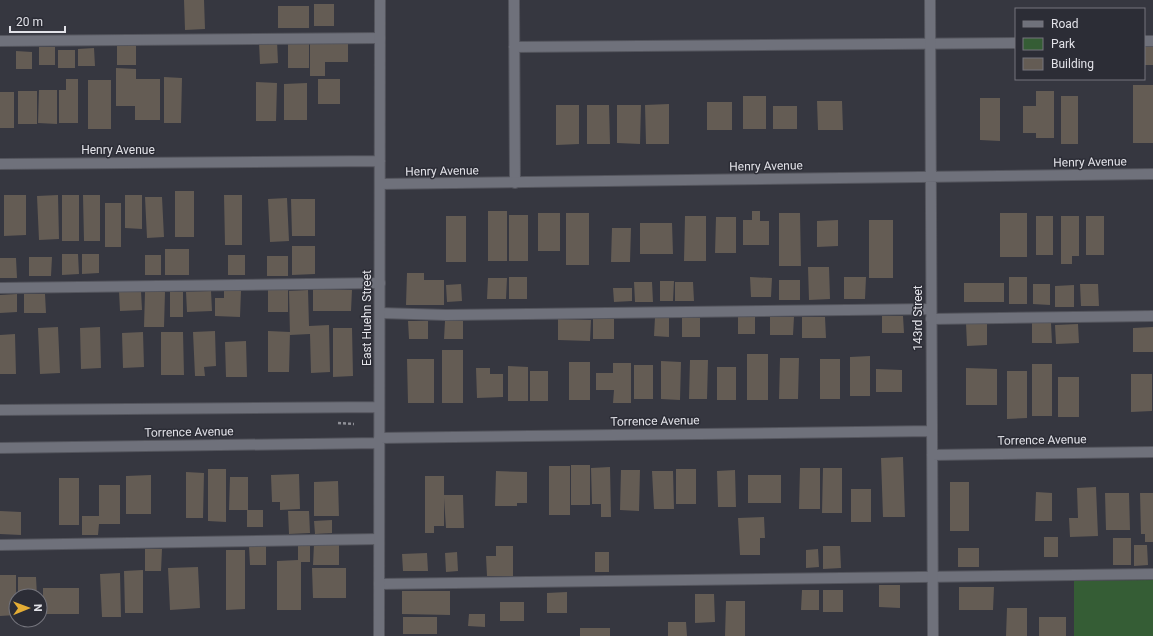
<svg xmlns="http://www.w3.org/2000/svg" width="1153" height="636" font-family="Roboto,sans-serif">
<style>
.green{fill:#355d35}
.building{fill:#645c54}
.lines{fill:none;stroke-linecap:round;stroke-linejoin:round}
.service-casing{stroke:#54555d;stroke-width:12}
.minor-casing{stroke:#54555d;stroke-width:12}
.path{stroke:#8f9097;stroke-width:2.5;stroke-dasharray:3 2;stroke-linecap:butt}
.service{stroke:#6f717b;stroke-width:10}
.minor{stroke:#6f717b;stroke-width:10}
.labels{text-anchor:middle;stroke-width:3;stroke-linejoin:round;paint-order:stroke}
.street-label{font-size:12px;fill:#e2e2e8;stroke:#2c2d36}
</style>
<rect width="100%" height="100%" fill="#363740"/>
<!-- green -->
<path class="green" d="M1153,580V636H1074V581Z"/>
<!-- building -->
<path class="building" d="M184,0H204L205,29L185,30Z
M314,4H334V26H314Z
M278,6H309V28H278Z
M277,41L278,63L260,64L259,42Z
M288,42H309V68H288Z
M310,43H348V62H325V76H310Z
M117,45H136V65H117Z
M1144,46H1153V65H1144Z
M39,47H55V65H39Z
M94,48L95,66H78V49Z
M58,50H75V68H58Z
M16,51L32,52V69H16Z
M116,68L136,69V79H160V120H135V106H116Z
M164,77L182,78L181,123H164Z
M66,79H78V123H59V90H66Z
M318,79H340V104H318Z
M88,80H111V129H88Z
M256,82L277,83L276,121H256Z
M307,83V120H284V84Z
M1133,85H1153V143H1133Z
M39,90H57V124L38,123Z
M18,91H37V124H18Z
M1036,91H1054V138H1036V133H1023V106H1036Z
M0,92H14V128H0Z
M743,96H766V129H743Z
M1061,96H1078V144H1061Z
M980,98H1000V141L980,140Z
M817,101H842L843,130H818Z
M707,102H732V130H707Z
M669,104V144H646L645,105Z
M556,105H579V144L556,145Z
M587,105H609L610,144H587Z
M617,105H641L640,144L617,143Z
M773,106H797V129H773Z
M175,191H194V237H175Z
M4,195H26V235L4,236Z
M58,195L59,239L39,240L37,196Z
M62,195H79V241H62Z
M83,195H100V241H84Z
M125,195H142V229L125,228Z
M224,195H242V245H225Z
M145,197H162L164,237L147,238Z
M287,198L289,241L270,242L268,199Z
M291,199H315V236H292Z
M105,203H121V247H105Z
M488,211H507V261H488Z
M752,211H760V221H769V245H743V220H752Z
M538,213H560V251H538Z
M566,213H589V265H566Z
M779,213H800L801,266H779Z
M1000,213H1027V257H1000Z
M509,215H528V261H509Z
M446,216H466V262H446Z
M685,216H706V261H684Z
M1036,216H1053V255H1036Z
M1061,216H1079V256H1072V264H1061Z
M1086,216H1104V255H1086Z
M716,217H736V253H715Z
M838,220V246L817,247V221Z
M869,220H893V278H869Z
M640,223H672L673,254H640Z
M612,228H631L630,262H611Z
M292,246H315V274L292,275Z
M165,249H189V275H165Z
M62,254H78L79,274L62,275Z
M82,254H99V273L82,274Z
M145,255H161V275H145Z
M228,255H245V275H228Z
M267,256H288V276H267Z
M29,257H52L51,276H29Z
M0,258H16L17,278H0Z
M808,267H829L830,299L809,300Z
M407,273H424V280H444V305H406Z
M509,277H527V299H509Z
M750,277L772,278L771,297H751Z
M844,277H866L865,299H844Z
M1009,277H1027V304H1009Z
M488,278H507L506,299H487Z
M779,280H800V300H779Z
M660,281H674L673,301H660Z
M634,282H652L653,302H635Z
M675,282H693L694,301H675Z
M964,283H1004V302H964Z
M461,284L462,301L447,302L446,285Z
M1033,284H1050V305L1033,304Z
M1080,284H1098L1099,306H1081Z
M1074,285V307H1055V286Z
M268,288H288V312H268Z
M613,288H632V301L614,302Z
M313,289L352,290L351,311H313Z
M308,290L309,326L329,325L330,372L311,373L310,334L290,335L289,291Z
M119,291H141L142,310L120,311Z
M211,291L212,311L187,312L186,292Z
M224,291H241L240,317L215,316V298H224Z
M145,292H165L164,327H144Z
M170,292H183V317H170Z
M17,294V312L0,313V295Z
M24,294H45L46,313H24Z
M882,316H903L904,333H882Z
M655,317H669V337L654,336Z
M738,317H755V334H738Z
M770,317H794L793,335H770Z
M802,317H825L826,338H802Z
M682,318H700V337H682Z
M558,319L591,320L590,341L558,340Z
M593,319H614V339H593Z
M408,321H428V339H409Z
M445,321H463V339H444Z
M966,323H987V345L967,346Z
M1032,323H1051L1052,343H1032Z
M1078,324L1079,343L1056,344L1055,325Z
M58,327L60,373L40,374L38,328Z
M100,327L101,368L81,369L80,328Z
M1153,327V352H1133V328Z
M333,328H352L353,376L333,377Z
M215,331L216,366L204,367L205,376H195L193,332Z
M268,331L290,332L289,372H268Z
M143,332L144,367L123,368L122,333Z
M161,332H183L184,375H161Z
M15,334L16,374H0V335Z
M246,341L247,377H226L225,342Z
M442,350H463V403H442Z
M747,354H768V400H747Z
M870,356V396H850V357Z
M780,358H799L798,399H779Z
M407,359H434V403H408Z
M820,359H840V399H820Z
M690,360H708L707,399H689Z
M661,361L681,362L680,400L661,399Z
M569,362H590V400H569Z
M613,363H631V403H613L614,390H596V373H613Z
M1032,364H1052V416H1032Z
M634,365H653V399H634Z
M508,366L528,367V401H508Z
M717,367H736V400H717Z
M476,368H490V374H503V397L477,398Z
M966,368L997,369V405H966Z
M876,369L902,370V392H876Z
M530,371H548V401H530Z
M1007,371H1027V418L1007,419Z
M1131,374H1152V411L1131,412Z
M1058,377H1079V417H1058Z
M903,457L905,517H883L881,458Z
M571,465H590V505H571Z
M549,466H570V515H549Z
M610,467L611,517H601V504H592L591,468Z
M800,468H820V509H799Z
M823,468H842V513H822Z
M208,469H226V522L208,521Z
M676,469H696V504H676Z
M621,470H640L639,511L620,510Z
M735,470L736,507H718L717,471Z
M496,471L527,472V503H517V506H495Z
M652,471H673L674,509H654Z
M186,472L204,473L203,518H186Z
M299,474L300,509L280,510V502H272L271,475Z
M151,475V514H126V476Z
M748,475H781V503H748Z
M425,476H444V495H463L464,528H446L444,498V526H434V533H425Z
M230,477H248V510H229Z
M59,478H79V525H59Z
M338,481L339,516H314V482Z
M950,482H969V531H950Z
M99,485H120V524H99L98,535H82V516H99Z
M1096,487L1098,536L1070,537L1069,518H1078L1077,488Z
M851,489H871V522H851Z
M1036,492L1052,493V521H1035Z
M1105,493H1129L1130,530H1106Z
M1140,493H1153V542H1145V534H1141Z
M247,510H263V527H247Z
M0,511L21,512V535L0,534Z
M288,511H309L310,533L289,534Z
M764,517L765,538H760V555H740L738,518Z
M332,520V533L315,534L314,521Z
M1044,537H1058V557H1044Z
M1113,538H1131V565H1113Z
M310,544V562H301V610H277V561L298,560V545Z
M314,544H339V565H313Z
M1134,545H1147L1148,565L1134,566Z
M249,546H266V565H250Z
M496,546H513V576H487L486,556H496Z
M823,546H840L841,568L823,569Z
M958,548H979V567H958Z
M145,549H162L161,571H145Z
M818,549L819,567L806,568V550Z
M226,550H245V609L226,610Z
M457,552L458,571L446,572L445,553Z
M595,552H609V572H595Z
M427,553L428,571H403L402,554Z
M198,567L200,608L170,610L168,568Z
M312,568H346V598H313Z
M143,570V613H125L124,571Z
M120,573L121,617H102L100,574Z
M0,575H16V615L0,616Z
M18,577H36L37,596H18Z
M879,585H900V608L879,607Z
M959,587H994L993,610H959Z
M43,588H79V614H43Z
M802,590H819V610H801Z
M823,590H843V612H823Z
M402,591H450V615L402,614Z
M567,592V613H547V593Z
M695,594H714L715,622L695,623Z
M726,601H745V636H725Z
M500,602H524V621H500Z
M1007,608H1027V636H1006Z
M469,614H485V627L468,626Z
M403,617H437V634H403Z
M1039,617H1066V636H1039Z
M668,622H686L687,636H668Z
M580,628H610V636H580Z"/>
<g class="lines">
<!-- service casing -->
<g class="service-casing">
<path id="service" d="M514,0L515,183
M0,41L380,38
M1144,41H1153
M514,47L1016,43
M0,288L380,283
M380,313L446,315L931,309
M931,319L1153,316
M0,545L379,539
M379,584L1153,574"/>
</g>
<!-- minor casing -->
<g class="minor-casing">
<path id="minor" d="M930,0L933,636
M0,164L380,161
M380,184L1153,174
M0,410L379,407
M379,438L932,431
M0,448L379,443
M932,455L1153,452
M379,636L380,0"/>
</g>
<!-- path -->
<path class="path" d="M338,423L354,424"/>
<!-- service -->
<use href="#service" class="service"/>
<!-- minor -->
<use href="#minor" class="minor"/>
</g>
<g class="labels">
<!-- street labels -->
<g class="street-label">
<text x="118" y="154">Henry Avenue</text>
<text transform="translate(1090 162) rotate(-1)" y="4">Henry Avenue</text>
<text transform="translate(766 166) rotate(-1)" y="4">Henry Avenue</text>
<text transform="translate(442 171) rotate(-1)" y="4">Henry Avenue</text>
<text transform="translate(367 318) rotate(-90)" y="4">East Huehn Street</text>
<text transform="translate(918 318) rotate(-90)" y="4">143rd Street</text>
<text transform="translate(655 421) rotate(-1)" y="4">Torrence Avenue</text>
<text transform="translate(189 432) rotate(-1)" y="4">Torrence Avenue</text>
<text transform="translate(1042 440) rotate(-1)" y="4">Torrence Avenue</text>
</g>
</g>
<!-- legend -->
<rect x="1015" y="8" width="130" height="72" fill="#2c2d36" stroke="#75757d"/>
<rect x="1023" y="21" width="20" height="6" fill="#6f717b" stroke="#75757d"/>
<text x="1051" y="28" font-size="12" fill="#e2e2e8">Road</text>
<rect x="1023" y="38" width="20" height="12" fill="#355d35" stroke="#75757d"/>
<text x="1051" y="48" font-size="12" fill="#e2e2e8">Park</text>
<rect x="1023" y="58" width="20" height="12" fill="#645c54" stroke="#75757d"/>
<text x="1051" y="68" font-size="12" fill="#e2e2e8">Building</text>
<!-- north arrow -->
<g transform="translate(28 608) rotate(89)"><circle r="19" fill="#2c2d36" stroke="#75757d"/>
<path d="M0-3L7 15L0 10L-7 15Z" fill="#e4ad35"/>
<text y="-6" font-size="11" font-weight="bold" text-anchor="middle" fill="#e2e2e8">N</text>
</g>
<!-- scale -->
<path d="M10 26v6h55v-6" fill="none" stroke="#e2e2e8" stroke-width="2"/>
<text x="16" y="26" font-size="12" fill="#e2e2e8" stroke="#2c2d36" stroke-width="3" paint-order="stroke">20 m</text>
</svg>
